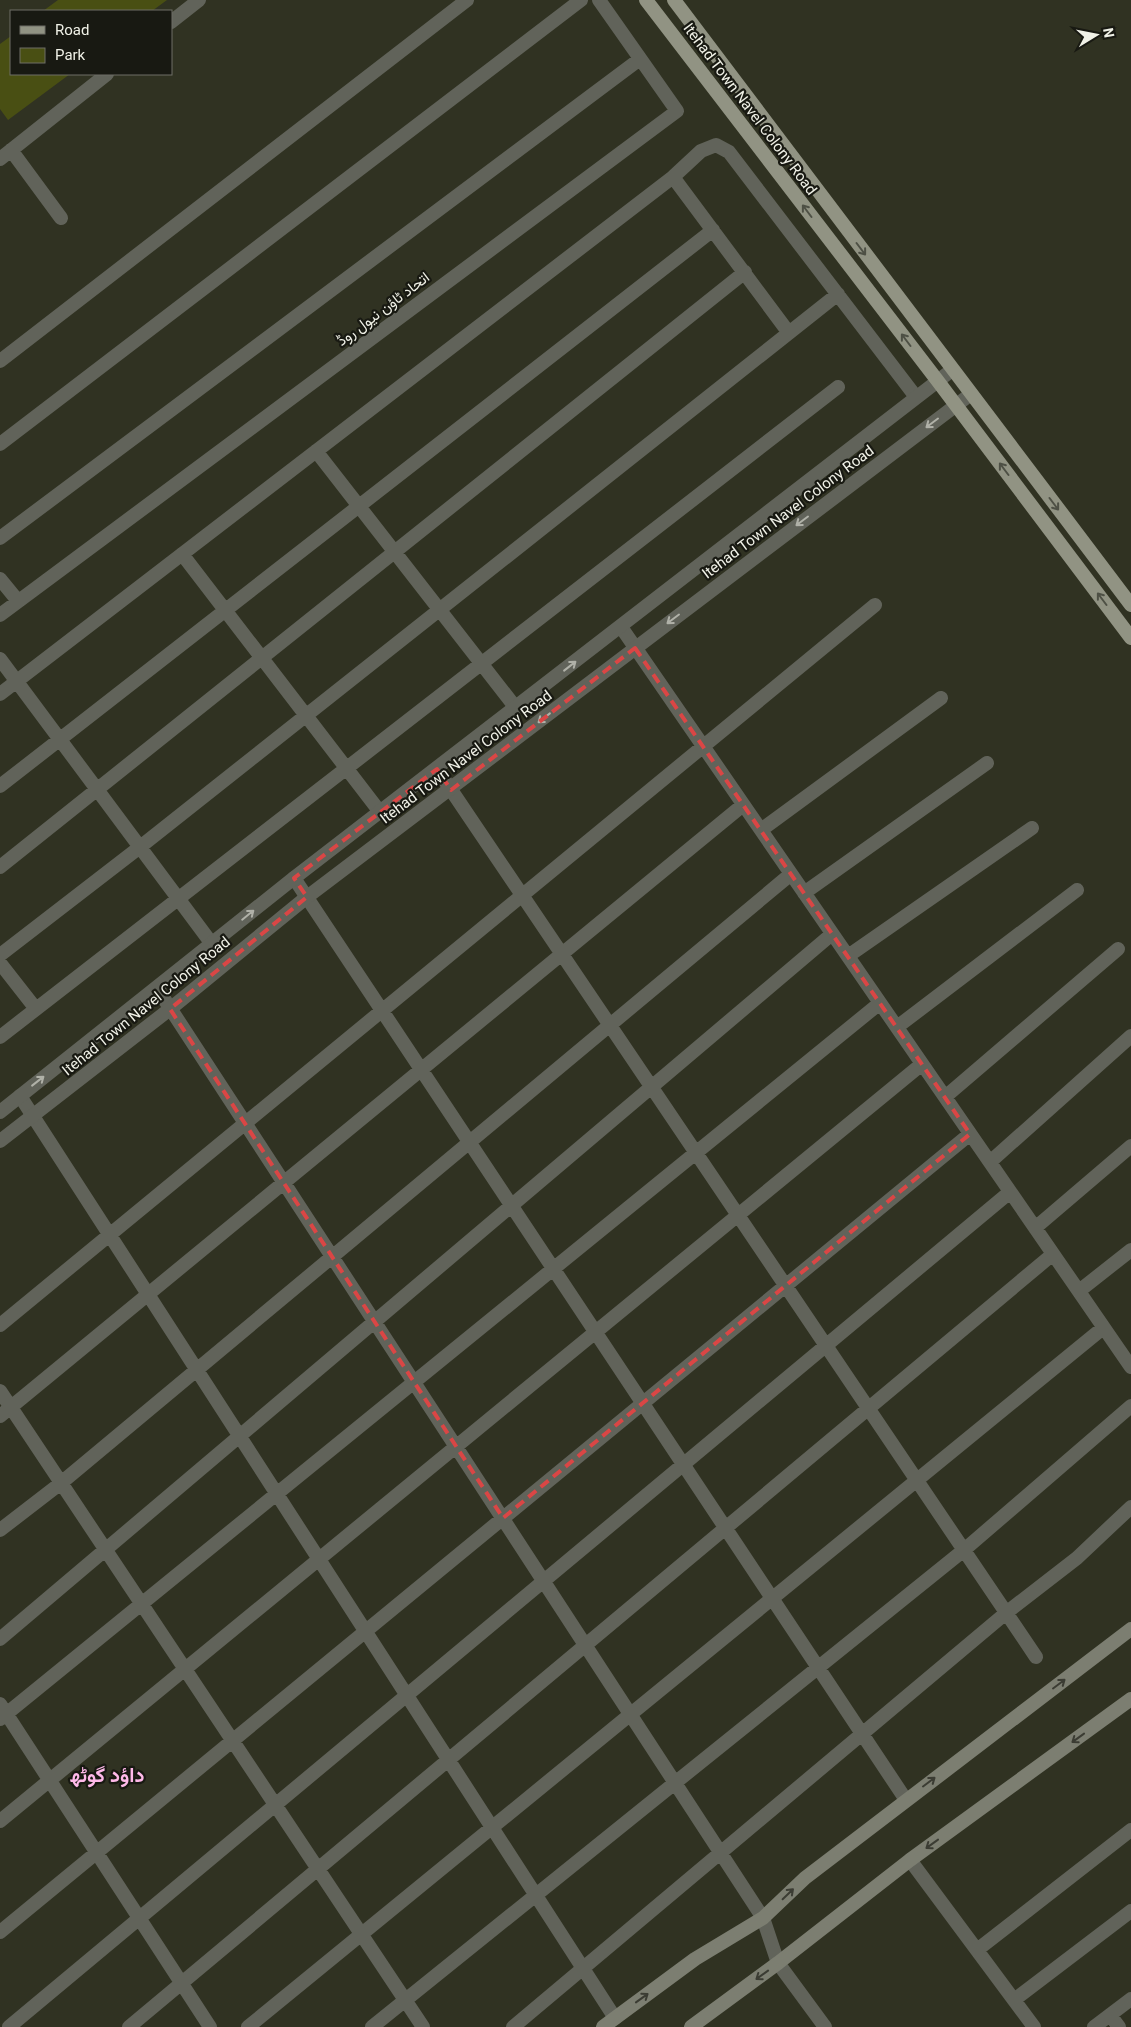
<svg xmlns="http://www.w3.org/2000/svg" width="1131" height="2027" font-family="Roboto,Vazirmatn,sans-serif">
<style>
.green{fill:#494f13}
.lines{fill:none;stroke-linecap:round;stroke-linejoin:round}
.minor{stroke:#61635a;stroke-width:14}
.tertiary{stroke:#61635a;stroke-width:14}
.secondary{stroke:#7c7e71;stroke-width:14}
.primary{stroke:#919383;stroke-width:14}
.oneway{stroke:#4e5045}
.oneway2{stroke:#b0b1a8}
.oneway3{stroke:#3b3c33}
.marked{fill:none;stroke:#da4645;stroke-width:4;stroke-dasharray:10 6;stroke-linejoin:round}
.labels{text-anchor:middle;stroke-width:4.5;stroke-linejoin:round;paint-order:stroke}
.street-label{font-size:15px;fill:#f0f1e7;stroke:#181912}
.district-label{font-size:20px;font-weight:bold;fill:#feb9e9;stroke:#181912}
</style>
<rect width="100%" height="100%" fill="#303222"/>
<!-- green -->
<path class="green" d="M58,0H167L152,11H43Z
M11,36V74H70L8,120L0,109V44Z"/>
<g class="lines">
<!-- minor -->
<path class="minor" d="M171,22L199,0
M11,150L61,218
M0,159L107,74
M673,177L789,333
M0,361L467,0
M0,444L581,0
M316,451L516,708
M0,538L640,59
M182,554L380,812
M0,579L18,601
M0,615L677,111L599,0
M621,627L1131,1367
M0,659L212,944
M0,694L673,177L701,151L716,145L729,152L916,397
M437,769L1036,1657
M0,786L713,230
M761,830L941,698
M0,867L745,272
M294,878L906,1800
M804,893L987,763
M0,955L140,847L838,294
M848,956L1032,828
M0,963L36,1009
M157,988L763,1918
M897,1027L1077,890
M0,1037L838,387
M20,1096L615,2018
M945,1097L1118,949
M990,1162L1131,1036
M1035,1228L1131,1146
M1079,1291L1131,1250
M0,1325L875,605
M0,1391L423,2027
M0,1416L743,805
M0,1530L61,1483L791,874
M0,1639L832,934
M0,1704L210,2027
M0,1719L880,1003
M0,1821L922,1064
M910,1860L1034,2027
M0,1932L970,1134
M977,1950L1131,1830
M1014,2000L1131,1911
M1110,2015L1119,2027
M9,2027L1010,1192
M129,2027L1053,1254
M248,2027L1103,1328
M372,2027L964,1550L1131,1406
M513,2027L1006,1613L1077,1558L1131,1507
M1094,2027L1131,1999"/>
<!-- tertiary -->
<path class="tertiary" d="M0,1112L294,878L952,370
M0,1141L170,1009L307,897L971,394
M763,1918L778,1963L825,2027"/>
<!-- secondary -->
<path class="secondary" d="M603,2027L695,1959L763,1918L805,1878L1131,1629
M691,2027L778,1963L910,1860L1131,1699"/>
<!-- primary -->
<path class="primary" d="M646,0L937,380L1131,638
M674,0L1131,605"/>
</g>
<!-- one-way arrows -->
<defs><path id="oneway-shaft" d="M-6 0H5M1.5-3L5.5 0L1.5 3" fill="none" stroke-width="1.6" stroke-linecap="round" stroke-linejoin="round" transform="scale(1.25)"/></defs>
<g class="oneway">
<use href="#oneway-shaft" transform="translate(807 211) rotate(-127)"/>
<use href="#oneway-shaft" transform="translate(861 249) rotate(53)"/>
<use href="#oneway-shaft" transform="translate(906 340) rotate(-127)"/>
<use href="#oneway-shaft" transform="translate(1004 469) rotate(-127)"/>
<use href="#oneway-shaft" transform="translate(1054 504) rotate(53)"/>
<use href="#oneway-shaft" transform="translate(1102 599) rotate(-127)"/>
</g>
<g class="oneway2">
<use href="#oneway-shaft" transform="translate(932 423) rotate(143)"/>
<use href="#oneway-shaft" transform="translate(802 521) rotate(143)"/>
<use href="#oneway-shaft" transform="translate(673 619) rotate(143)"/>
<use href="#oneway-shaft" transform="translate(570 666) rotate(-38)"/>
<use href="#oneway-shaft" transform="translate(544 718) rotate(142)"/>
<use href="#oneway-shaft" transform="translate(248 915) rotate(-39)"/>
<use href="#oneway-shaft" transform="translate(38 1081) rotate(-38)"/>
</g>
<g class="oneway3">
<use href="#oneway-shaft" transform="translate(1059 1684) rotate(-37)"/>
<use href="#oneway-shaft" transform="translate(1078 1738) rotate(144)"/>
<use href="#oneway-shaft" transform="translate(929 1782) rotate(-37)"/>
<use href="#oneway-shaft" transform="translate(932 1844) rotate(144)"/>
<use href="#oneway-shaft" transform="translate(788 1894) rotate(-44)"/>
<use href="#oneway-shaft" transform="translate(762 1975) rotate(144)"/>
<use href="#oneway-shaft" transform="translate(642 1998) rotate(-36)"/>
</g>
<!-- marked area -->
<path class="marked" d="M635,648L970,1134L503,1518L170,1009L307,897L294,878L437,769L451,790Z"/>
<g class="labels">
<!-- street labels -->
<g class="street-label">
<text transform="translate(750 109) rotate(53)" y="5">Itehad Town Navel Colony Road</text>
<text transform="translate(383 309) rotate(-37)" y="5">اتحاد ٹاؤن نیول روڈ</text>
<text transform="translate(788 512) rotate(-37)" y="5">Itehad Town Navel Colony Road</text>
<text transform="translate(466 757) rotate(-37)" y="5">Itehad Town Navel Colony Road</text>
<text transform="translate(146 1006) rotate(-39)" y="5">Itehad Town Navel Colony Road</text>
</g>
<!-- district labels -->
<g class="district-label">
<text x="107" y="1782">داؤد گوٹھ</text>
</g>
</g>
<!-- legend -->
<rect x="10" y="10" width="162" height="65" fill="#181912" stroke="#6e6f67"/>
<rect x="20" y="26" width="25" height="8" fill="#919383" stroke="#6e6f67"/>
<text x="55" y="35" font-size="15" fill="#f0f1e7">Road</text>
<rect x="20" y="48" width="25" height="15" fill="#494f13" stroke="#6e6f67"/>
<text x="55" y="60" font-size="15" fill="#f0f1e7">Park</text>
<!-- north arrow -->
<g transform="translate(1096 35) rotate(80)" stroke="#181912" stroke-width="4" paint-order="stroke">
<path d="M0-4L9 19L0 12L-9 19Z" fill="#f0f1e7"/>
<text y="-8" font-size="14" font-weight="bold" text-anchor="middle" fill="#f0f1e7">N</text>
</g>
</svg>
